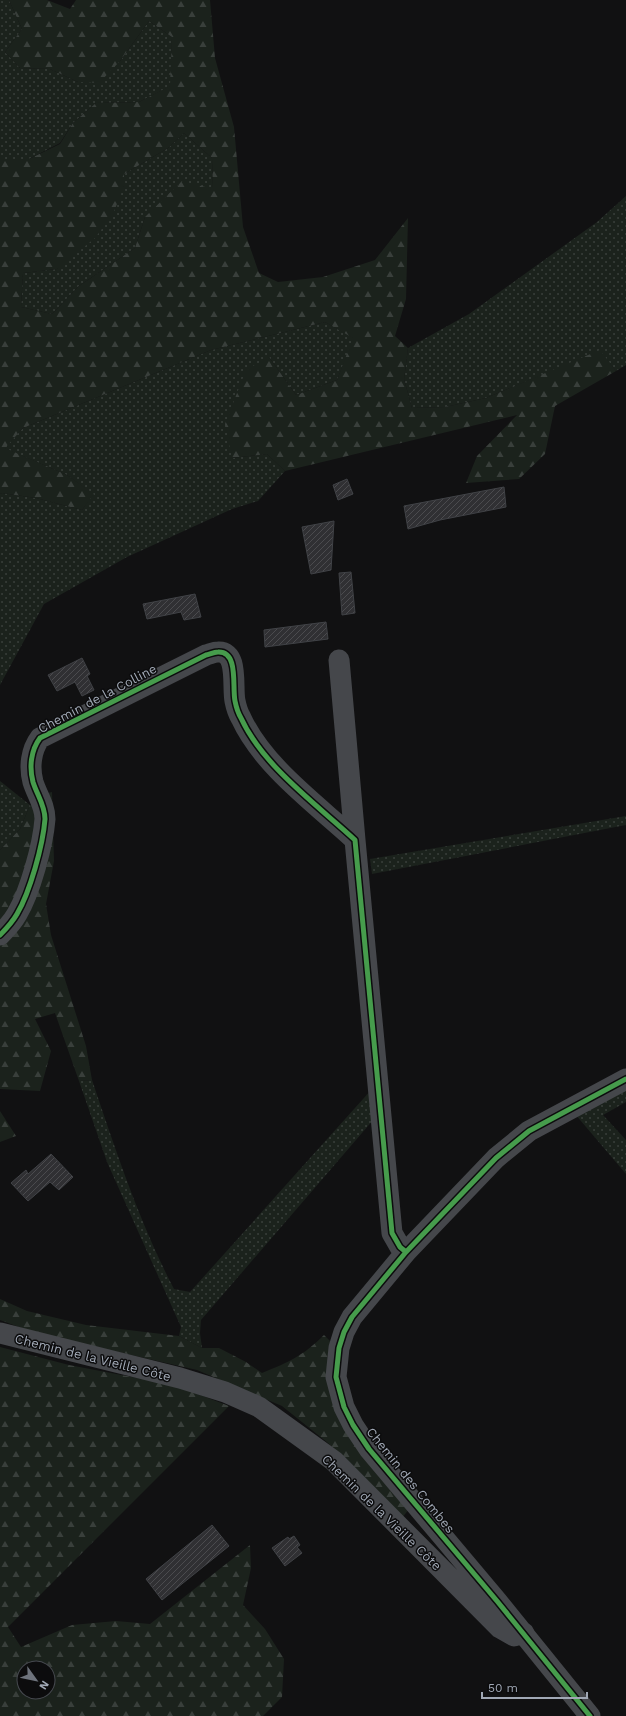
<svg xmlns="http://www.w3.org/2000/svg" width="626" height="1716" font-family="'Work Sans',sans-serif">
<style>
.grass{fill:url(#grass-dots)}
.forest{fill:url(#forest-firs);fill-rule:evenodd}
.building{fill:url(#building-hatch);stroke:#404246}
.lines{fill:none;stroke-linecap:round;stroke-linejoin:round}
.minor{stroke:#45474b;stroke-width:21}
.cycleway-casing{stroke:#0c0c0d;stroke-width:8}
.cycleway{stroke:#469c4c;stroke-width:5}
.labels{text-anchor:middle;stroke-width:3;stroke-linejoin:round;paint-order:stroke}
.street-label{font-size:13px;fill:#a0a8b5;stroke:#0c0c0d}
</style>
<defs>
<pattern id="grass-dots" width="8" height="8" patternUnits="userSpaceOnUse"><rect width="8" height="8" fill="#1b221c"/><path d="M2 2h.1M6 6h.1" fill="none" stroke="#393f3b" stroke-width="1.8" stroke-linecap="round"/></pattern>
<pattern id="forest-firs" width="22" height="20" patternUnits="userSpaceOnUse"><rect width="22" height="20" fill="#1b221c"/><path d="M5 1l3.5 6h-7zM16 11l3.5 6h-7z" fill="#393f3b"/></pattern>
<pattern id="building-hatch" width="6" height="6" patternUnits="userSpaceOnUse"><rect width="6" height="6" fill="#303033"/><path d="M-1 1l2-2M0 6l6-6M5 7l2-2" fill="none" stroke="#4b4b4e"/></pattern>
</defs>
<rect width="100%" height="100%" fill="#111112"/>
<!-- grass -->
<path class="grass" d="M0,0H9L22,29L5,52L20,68L50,69L78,82L120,61L149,21L172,37L171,86L139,102L96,103L73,123L60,143L29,159H0Z
M184,133L212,158L213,189L145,217L135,248L79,286L52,314L21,307L23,273L57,269L124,186V174L168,148Z
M626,196V365L616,371L600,351L486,398L445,407L412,408L404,379L408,348L469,314L597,222Z
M325,322L354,338L337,380L296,395L269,357L232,458L267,454L285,471L258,501L232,509L127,557L44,604L0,685V494L2,493L36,498L82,510L93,494L67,475L4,448L23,428L211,350Z
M0,781L30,805L20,829L0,850Z
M626,816V825L372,874L370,859Z
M92,1080C116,1151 139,1222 174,1289L190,1292L372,1089L374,1119L201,1320L200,1333L202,1348L179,1336L181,1327L107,1162L79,1081Z
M626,1088V1102L603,1115L626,1140V1174L575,1114Z"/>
<!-- forest -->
<path class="forest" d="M9,0H47L70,9L76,0H210L215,58L234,127L243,227L259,273L278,282L323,277L375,260L408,218L406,299L395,336L408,348L404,379L412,408L445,407L486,398L600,350L616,371L555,406L545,454L519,479L466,483L477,456L517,415L285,471L267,454L232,458L225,424L246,370L269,357L296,395L337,380L353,338L325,322L211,350L23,428L5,448L67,475L94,494L82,510L36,498L2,493L0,494V159H29L60,144L73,123L96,103L139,102L170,86L172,37L149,21L120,61L99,83L78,82L50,69L20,68L5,52L22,29ZM184,133L212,158L213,189L182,181L145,217L135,248L79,286L52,314L21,307L23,273L57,269L95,238L113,214L124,186V174L168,148Z
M52,792L54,861L46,904L51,935L86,1046L92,1080L79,1081L55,1013L35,1019L51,1051L40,1091L0,1089V941L22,918L44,794Z
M30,805L36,806L37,842L23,886L0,929V850L20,829Z
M0,1111L16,1136L0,1142Z
M0,1299L27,1311L86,1325L179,1336L202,1348H219L246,1362L262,1373C289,1362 303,1356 324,1335L332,1343L328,1376L409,1509L402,1518L328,1443L282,1406L197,1370L35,1333L0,1320Z
M0,1347L69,1365L174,1385L229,1406L8,1627L21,1647L72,1625L116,1621L150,1624L250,1545L251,1568L243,1605L265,1629L284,1659L282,1697L263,1716H0ZM24,1668H48V1692H24Z"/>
<!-- building -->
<path class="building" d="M347,479L353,494L338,500L333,485Z
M504,487L506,507L440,520L408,529L404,506Z
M334,521L331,570L311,574L302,527Z
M351,572L355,613L342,615L339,573Z
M195,594L201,617L184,620L181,612L147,619L143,604Z
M326,622L328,639L265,647L264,630Z
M82,658L90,674L87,676L94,690L82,696L75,682L57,691L48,675Z
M51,1154L73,1177L59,1190L50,1182L28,1201L11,1183L26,1170L28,1174Z
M212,1525L229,1546L162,1600L146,1579Z
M294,1536L300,1545L297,1547L302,1553L285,1566L272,1548L288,1537L289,1539Z"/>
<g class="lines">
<!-- minor -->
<path class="minor" d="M339,660L355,840
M0,935C6,929 13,921 17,914C30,892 43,845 45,819C45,805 37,795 33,782C29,767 31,750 40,738L206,655C210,654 214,652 218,652C239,651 232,687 235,701C236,706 238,713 241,718C263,766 316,804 355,840L392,1233L400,1247L406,1252
M0,1333L180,1378L225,1392L259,1407L334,1461L500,1628L514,1636L524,1633
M590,1716L497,1601L369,1449L353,1425L344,1407L336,1377L339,1348L344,1332L352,1317L406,1252L496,1158L529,1131L626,1079"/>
<!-- cycleway casing -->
<g class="cycleway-casing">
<path id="cycleway" d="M0,935C6,929 13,921 17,914C30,892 43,845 45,819C45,805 37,795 33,782C29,767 31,750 40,738L206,655C210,654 214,652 218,652C239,651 232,687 235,701C236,706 238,713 241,718C263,766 316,804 355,840L392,1233L400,1247L406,1252
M590,1716L497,1601L369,1449L353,1425L344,1407L336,1377L339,1348L344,1332L352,1317L406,1252L496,1158L529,1131L626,1079"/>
</g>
<!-- cycleway -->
<use href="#cycleway" class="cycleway"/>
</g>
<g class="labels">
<!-- street labels -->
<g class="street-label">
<text transform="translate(97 698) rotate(-28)" y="5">Chemin de la Colline</text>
<text transform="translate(93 1357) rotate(14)" y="5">Chemin de la Vieille Côte</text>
<text transform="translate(411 1480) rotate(51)" y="5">Chemin des Combes</text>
<text transform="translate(382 1512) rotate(44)" y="5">Chemin de la Vieille Côte</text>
</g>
</g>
<!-- north arrow -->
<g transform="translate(36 1680) rotate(123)"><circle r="19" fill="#0c0c0d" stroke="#474a50"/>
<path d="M0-3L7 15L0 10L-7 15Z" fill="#6e737c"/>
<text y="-6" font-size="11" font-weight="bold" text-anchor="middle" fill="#a0a8b5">N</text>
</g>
<!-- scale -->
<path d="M482 1692v6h105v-6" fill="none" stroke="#a0a8b5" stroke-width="2"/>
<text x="488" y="1692" font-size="12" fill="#a0a8b5" stroke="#0c0c0d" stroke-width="3" paint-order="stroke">50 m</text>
</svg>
